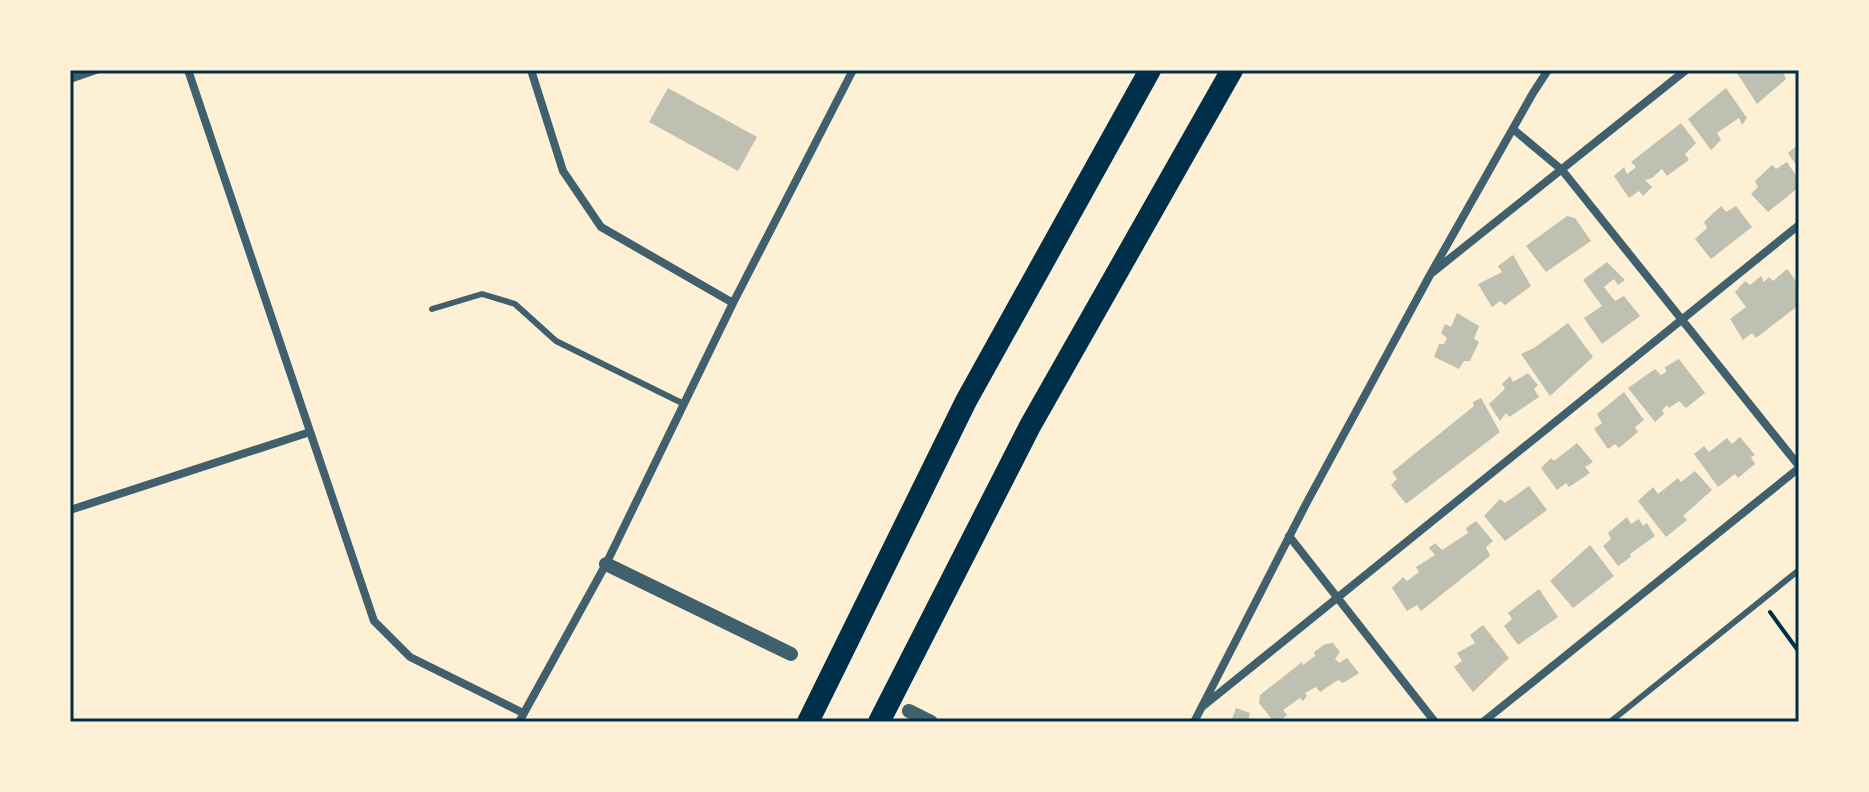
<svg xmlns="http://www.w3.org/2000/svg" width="1869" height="792" font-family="'Playfair Display',serif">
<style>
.building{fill:#bec0b2}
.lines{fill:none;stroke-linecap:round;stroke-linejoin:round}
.path{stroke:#003049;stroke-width:4}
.service{stroke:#3f606c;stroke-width:6}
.minor{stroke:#3f606c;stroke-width:8}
.tertiary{stroke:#3f606c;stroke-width:14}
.motorway{stroke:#003049;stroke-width:22}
.neatline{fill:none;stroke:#003049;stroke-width:3}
</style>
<rect width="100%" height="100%" fill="#fdf0d5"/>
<!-- building -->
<path class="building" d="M1735,70H1788L1783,72L1786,79L1757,104Z
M668,88L757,137L738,171L649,122Z
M1726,88L1747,118L1742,125L1739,118L1717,133L1721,140L1711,150L1688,119Z
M1681,123L1696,143L1685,154L1689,160L1667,176L1662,169L1652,178L1645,180L1652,187L1643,196L1639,191L1629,198L1614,176L1624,167L1627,174L1636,167L1631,162Z
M1799,144V169L1788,153Z
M1787,162L1799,180V187L1768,212L1751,194L1758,187L1755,181L1772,165L1776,169Z
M1721,206L1726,212L1736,206L1752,227L1711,259L1695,239L1707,228L1704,222Z
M1567,216L1575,218L1591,241L1546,272L1526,246Z
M1513,255L1531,286L1505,305L1500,301L1492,307L1478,284L1502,272L1498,266Z
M1607,262L1625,280L1618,285L1614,279L1604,287L1615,301L1624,296L1640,316L1602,344L1584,318L1602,306L1583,280Z
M1787,269L1799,285V305L1756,338L1752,333L1743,340L1730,319L1746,307L1735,292L1745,281L1750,285L1761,276L1764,282L1769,277L1773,281Z
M1457,313L1479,326L1474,339L1479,342L1470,361H1464L1459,369L1434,357L1439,344H1444L1447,338L1441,333L1445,324L1451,327Z
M1568,323L1593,357L1550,396L1521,354L1534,348Z
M1679,359L1705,393L1686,408L1679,401L1669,408L1667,405L1662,410L1664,414L1655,422L1628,388L1655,369L1661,375L1666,372L1665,367Z
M1528,373L1538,385L1534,389L1539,397L1509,417L1506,413L1500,421L1489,404L1505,389L1502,384L1510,376L1513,382Z
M1624,392L1644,420L1635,427L1638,432L1619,448L1615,444L1608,449L1594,429L1602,423L1597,414Z
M1481,398L1500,432L1406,504L1391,485L1397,479L1392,472L1474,406L1473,402Z
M1740,437L1755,455L1751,457L1755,464L1738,478L1735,474L1718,487L1694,454L1704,446L1709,452L1727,438L1732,444Z
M1577,443L1593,462L1585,467L1590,473L1569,487L1566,483L1557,490L1541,468L1551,458L1554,461Z
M1695,471L1712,490L1683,516L1687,520L1666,537L1638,501L1653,487L1658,494L1678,478L1681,482Z
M1529,486L1547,510L1505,541L1484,516L1500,499L1505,503Z
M1627,517L1631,524L1639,519L1643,526L1647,523L1655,536L1630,554L1631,557L1618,566L1603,546L1611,539L1608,533Z
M1476,521L1493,541L1486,547L1490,556L1421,611L1417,605L1407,611L1392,588L1403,577L1407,581L1419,572L1416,567L1435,555L1429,548L1435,543L1442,550L1468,533L1466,528Z
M1590,545L1614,576L1573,608L1550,581Z
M1539,589L1558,617L1518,645L1504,626L1512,619L1508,613Z
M1483,625L1509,658L1473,692L1454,667L1462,661L1457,653L1475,643L1470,635Z
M1333,643L1340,652L1335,659L1339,663L1347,658L1359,673L1343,683L1338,680L1320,692L1316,687L1305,693L1307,696L1303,701L1300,698L1283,710L1287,715L1279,722H1274L1259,703L1260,695L1302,662L1303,665L1315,656L1314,652L1325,644Z
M1236,708L1250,713L1248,722H1231Z"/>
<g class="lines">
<!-- path -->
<path class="path" d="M1770,612L1799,652"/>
<!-- service -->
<path class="service" d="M432,309L482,294L515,304L556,341L684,404
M1610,722L1799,570"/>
<!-- minor -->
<path class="minor" d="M188,70L374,621L410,657L523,713
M531,70L563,171L601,227L733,303
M70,79L96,70
M1513,129L1562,170L1799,466
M1433,272L1686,70
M70,510L310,432
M1289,536L1435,722
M1202,707L1799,225
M519,722L606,564L733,303L853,70
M1194,722L1306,504L1430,275L1533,93L1548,70
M1483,722L1799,468"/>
<!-- tertiary -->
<path class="tertiary" d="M606,564L791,654
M909,711L931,722"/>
<!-- motorway -->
<path class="motorway" d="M808,722L966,401L1150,70
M879,722L1030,426L1232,70"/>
</g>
<!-- border -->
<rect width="1869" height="792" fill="none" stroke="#fdf0d5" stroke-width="144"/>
<rect x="72" y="72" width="1725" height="648" class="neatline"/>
</svg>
